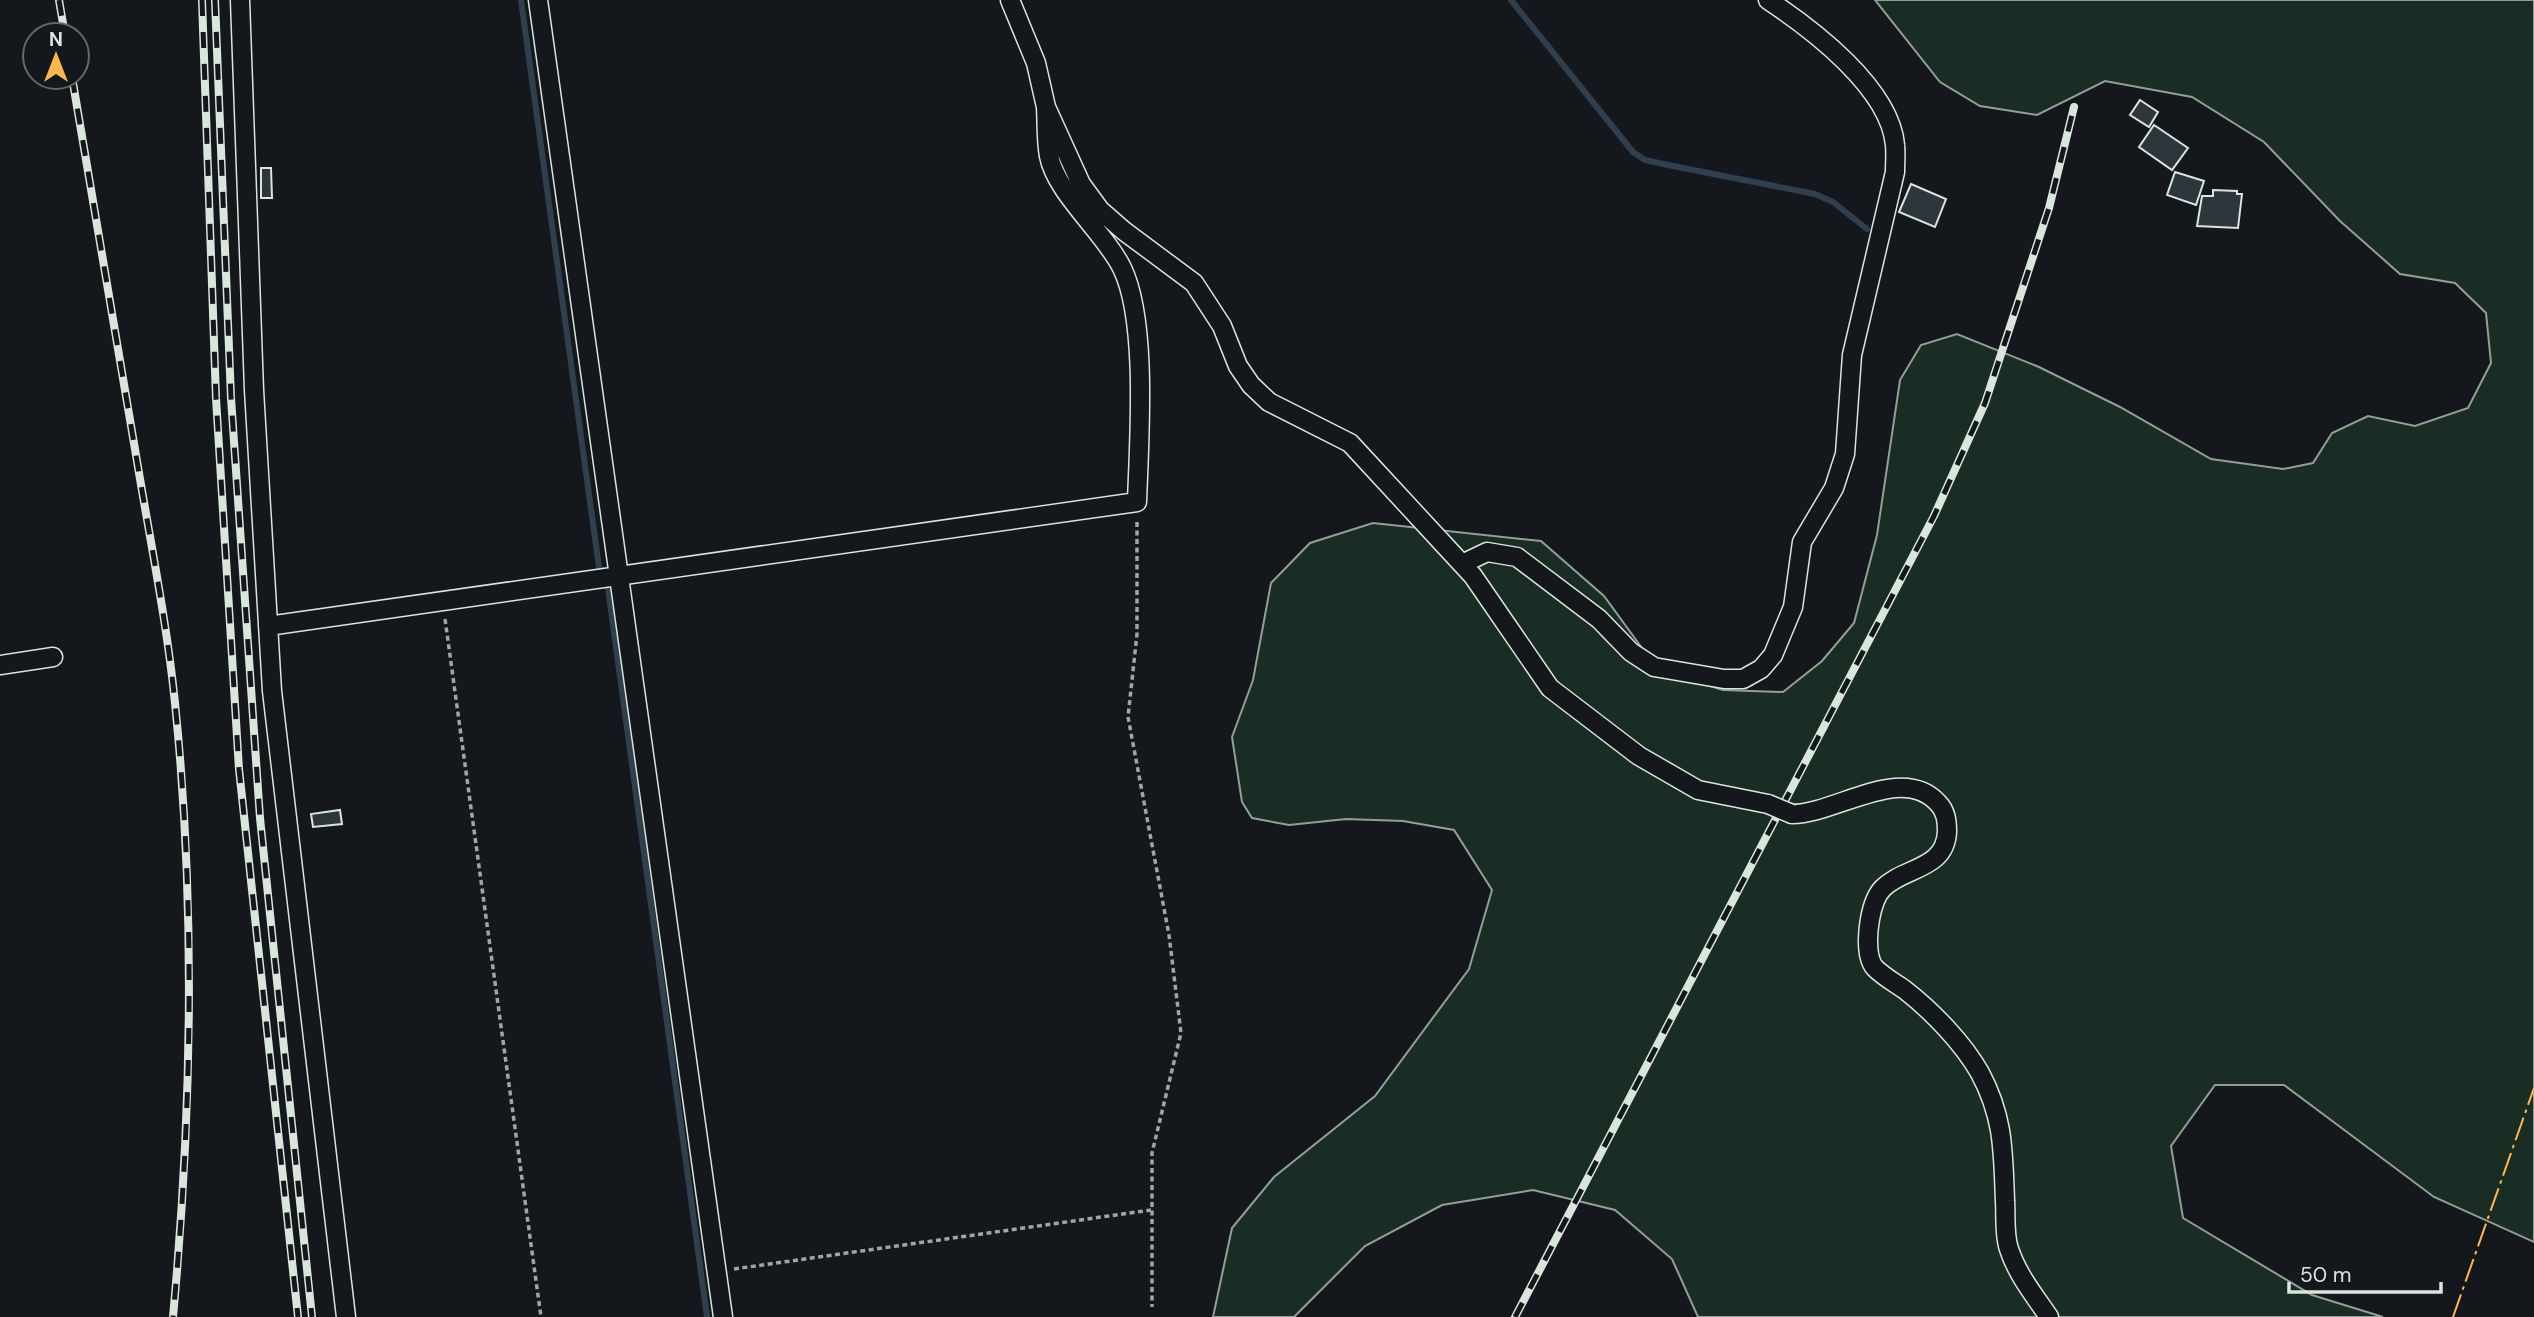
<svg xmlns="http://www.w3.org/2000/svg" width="2534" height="1317" font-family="'DM Sans',sans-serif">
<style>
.green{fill:#1a2d24;stroke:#939e99;stroke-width:2}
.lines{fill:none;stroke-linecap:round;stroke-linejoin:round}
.stream{stroke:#2f3f4d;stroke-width:6}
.building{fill:#2c363c;stroke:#d8e6dc;stroke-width:2}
.street-casing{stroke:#d8e6dc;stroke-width:21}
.path{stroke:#9da8a2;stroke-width:3.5;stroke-dasharray:5 3.5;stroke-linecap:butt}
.street{stroke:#14181c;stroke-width:18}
.rail-casing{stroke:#d8e6dc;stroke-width:8}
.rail{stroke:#14181c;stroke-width:5;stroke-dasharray:16;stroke-linecap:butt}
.street-bridge-casing{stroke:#d8e6dc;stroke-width:21;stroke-linecap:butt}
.street-bridge{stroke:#14181c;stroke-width:18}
.power{stroke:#ffb74d;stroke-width:2;stroke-dasharray:24 5 3.5 5;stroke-linecap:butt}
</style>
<rect width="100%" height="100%" fill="#14181c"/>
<!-- green -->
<path class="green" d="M1875,0H2534V1242L2434,1197L2284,1085H2215L2171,1146L2183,1218L2312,1295L2383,1317H1698L1672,1259L1615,1210L1533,1190L1442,1205L1365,1246L1294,1317H1213L1232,1228L1274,1177L1375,1096L1469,969L1492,890L1454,830L1403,821L1346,819L1289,825L1252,818L1242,802L1232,737L1253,680L1271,583L1310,543L1373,523L1541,541L1604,596L1658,670L1723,690L1783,692L1822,661L1854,623L1877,535L1900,380L1921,345L1957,334L2039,367L2120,407L2211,459L2283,469L2313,463L2332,433L2368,416L2415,426L2468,408L2491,363L2486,313L2455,283L2400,274L2340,221L2264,142L2192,97L2105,81L2037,115L1980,106L1940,82Z"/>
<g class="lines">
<!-- stream -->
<path class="stream" d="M521,0L599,567
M1511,0L1633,152L1645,160L1668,165L1815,194L1833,202L1867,229
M608,588L707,1317"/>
</g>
<!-- building -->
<path class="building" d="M2140,100L2158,112L2149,127L2130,115Z
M2154,125L2188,148L2172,170L2139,147Z
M261,168H271L272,198H261Z
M2175,172L2204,181L2196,205L2167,195Z
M1911,184L1946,199L1935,227L1899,212Z
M2213,190L2237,191V194H2242L2238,228L2197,226L2202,196H2213Z
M340,810L342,824L313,827L311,814Z"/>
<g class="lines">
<!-- street casing -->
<g class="street-casing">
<path id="street" d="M240,0L254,390L272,691L346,1317
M538,0L723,1317
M1010,0L1036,63L1046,107L1081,184L1100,210L1124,231L1194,283L1222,326L1238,366L1251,385L1269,402L1350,443L1473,576L1550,688L1639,756L1698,790L1768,804
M1462,564L1487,552L1517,557L1599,619L1631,652L1654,667L1724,679H1743L1761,669L1773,655L1793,607L1802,542L1834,488L1845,454L1852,355L1895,172C1895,163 1896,153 1895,145C1890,88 1812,29 1768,0
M268,626L1137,502C1139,441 1148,321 1122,268C1105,233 1056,193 1049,156C1046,140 1047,123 1046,107
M0,665L53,657
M1792,814C1836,814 1902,763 1938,803C1946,811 1947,821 1947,832C1945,870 1904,867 1883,888C1870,901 1866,936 1869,954C1870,959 1872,965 1875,968C1884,977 1895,983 1905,990C1932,1011 1963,1043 1980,1073C2004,1118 2003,1151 2005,1201C2006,1216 2004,1235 2009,1249C2017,1274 2034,1295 2049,1317"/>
</g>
<!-- path -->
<path class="path" d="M1137,522V634L1128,717L1169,935L1181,1033L1152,1153V1307
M445,619L541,1317
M734,1269L1151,1210"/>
<!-- street -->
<use href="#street" class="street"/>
<!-- rail casing -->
<g class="rail-casing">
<path id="rail" d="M59,0L65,35
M202,0L216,398L239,769L298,1317
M215,0L231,398L260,818L312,1317
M72,77C94,207 116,337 138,467C151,545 167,624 175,703C196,908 192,1112 173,1317
M1515,1317L1934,516L1985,403L2049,208L2074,107"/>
</g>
<!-- rail -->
<use href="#rail" class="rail"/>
<!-- street-bridge casing -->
<g class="street-bridge-casing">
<path id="street-bridge" d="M1768,804L1792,814"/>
</g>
<!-- street-bridge -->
<use href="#street-bridge" class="street-bridge"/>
<!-- power -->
<path class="power" d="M2453,1317L2534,1088"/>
</g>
<!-- north arrow -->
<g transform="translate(56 56)"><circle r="33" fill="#14181c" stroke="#626a69" stroke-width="2"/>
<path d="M0-5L12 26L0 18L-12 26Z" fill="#ffb74d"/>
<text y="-10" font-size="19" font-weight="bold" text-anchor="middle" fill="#d8e6dc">N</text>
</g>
<!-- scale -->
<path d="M2289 1282v10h152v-10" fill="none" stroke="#d8e6dc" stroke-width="3.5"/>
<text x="2300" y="1282" font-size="21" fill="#d8e6dc" stroke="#14181c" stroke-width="5" paint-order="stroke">50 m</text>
</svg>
